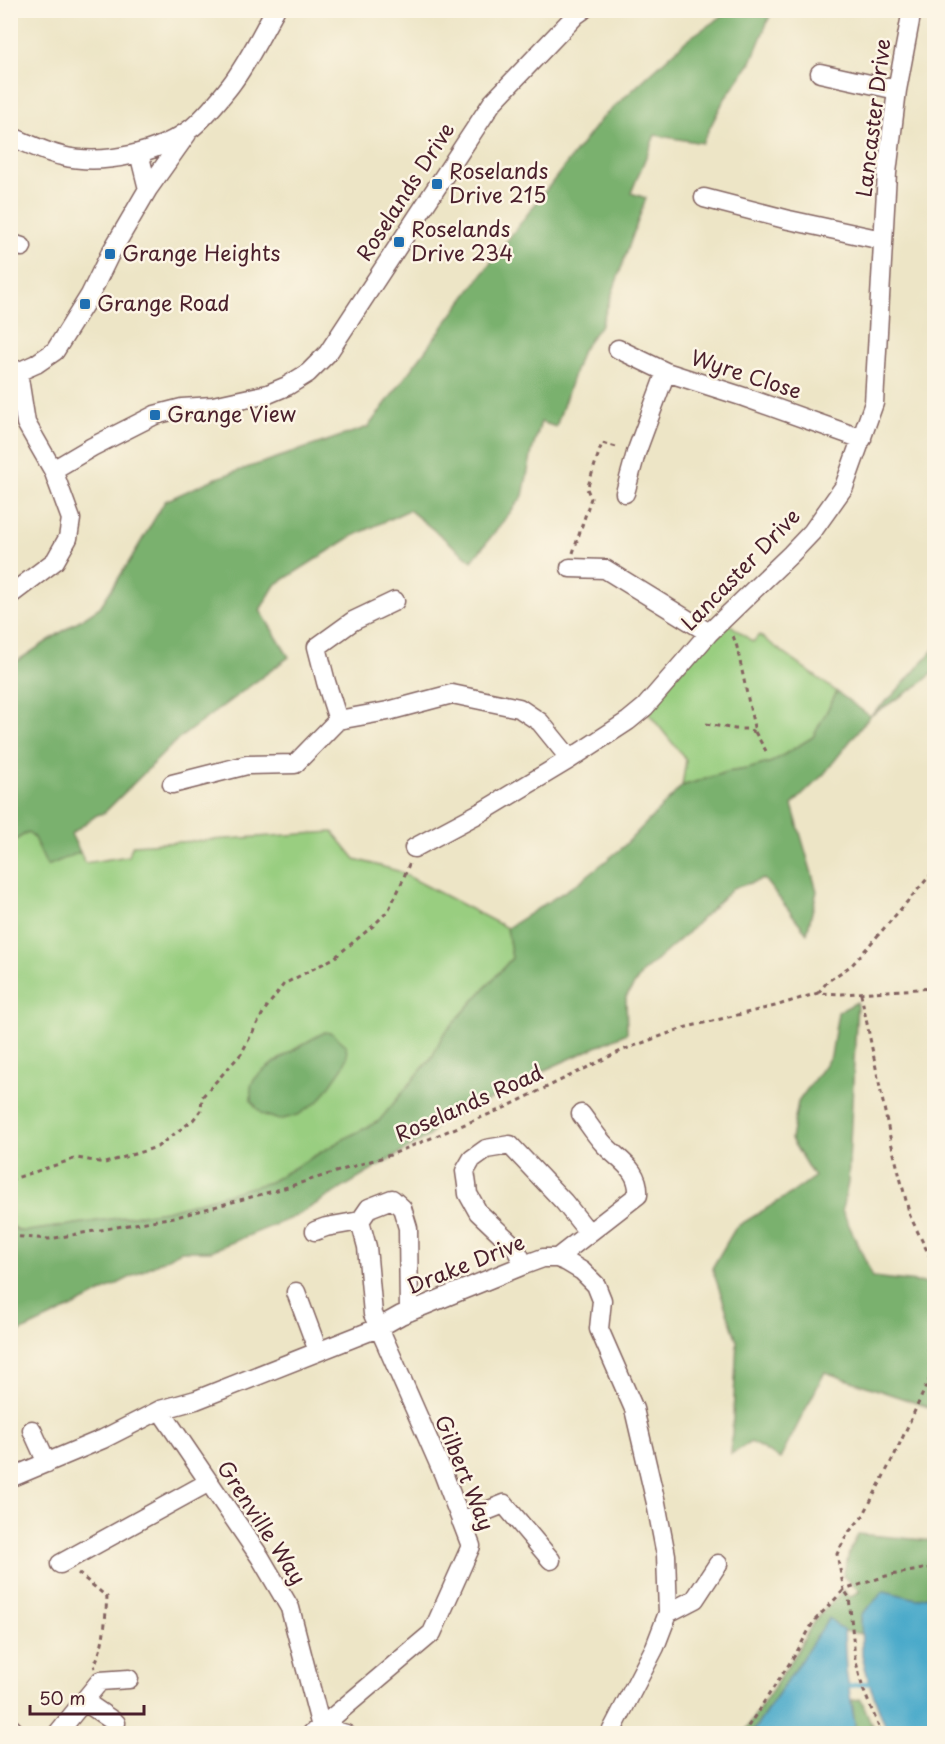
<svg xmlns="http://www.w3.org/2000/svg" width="945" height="1744" font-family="'Playpen Sans',sans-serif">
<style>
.green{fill:#99ce80;stroke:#727656;stroke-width:1.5}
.forest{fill:#7ab16e;stroke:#62684c;stroke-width:1.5}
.water{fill:#4baaca;stroke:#4a647a;stroke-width:1.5}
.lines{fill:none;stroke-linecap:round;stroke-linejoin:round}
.stream{stroke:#4baaca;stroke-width:4.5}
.minor-casing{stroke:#836461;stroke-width:21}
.path{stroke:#836461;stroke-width:3;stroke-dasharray:4.5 4.5;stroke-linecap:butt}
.minor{stroke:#fff;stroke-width:18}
.poi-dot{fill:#1f6fb2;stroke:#fcf5e5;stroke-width:2}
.labels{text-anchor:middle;stroke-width:5;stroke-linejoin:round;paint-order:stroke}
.street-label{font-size:21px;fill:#4a1f2b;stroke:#fcf5e5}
.poi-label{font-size:21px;fill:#4a1f2b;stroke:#fcf5e5;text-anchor:start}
</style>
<rect width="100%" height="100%" fill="#fcf5e5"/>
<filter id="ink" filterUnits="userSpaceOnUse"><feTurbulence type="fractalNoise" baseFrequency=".0167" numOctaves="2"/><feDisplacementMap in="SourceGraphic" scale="12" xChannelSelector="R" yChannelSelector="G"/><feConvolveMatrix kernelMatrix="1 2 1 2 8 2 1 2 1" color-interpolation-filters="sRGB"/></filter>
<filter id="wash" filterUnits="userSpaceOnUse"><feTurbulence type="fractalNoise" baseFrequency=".008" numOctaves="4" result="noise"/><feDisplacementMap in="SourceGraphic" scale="24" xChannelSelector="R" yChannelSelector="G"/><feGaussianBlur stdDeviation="1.35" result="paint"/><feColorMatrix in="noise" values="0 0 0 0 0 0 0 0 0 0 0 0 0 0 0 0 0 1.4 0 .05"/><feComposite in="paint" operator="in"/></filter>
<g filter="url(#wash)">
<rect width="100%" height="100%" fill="#ede5c6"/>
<!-- green -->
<path class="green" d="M724,620L753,642L759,635L837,692L813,737L772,762L747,769L727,772L682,786L686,760L646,710Z
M28,831L63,859L80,852L85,863L128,856L133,845L333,832L355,859L398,871L507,928L512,958L443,1035L432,1057L379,1121L342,1140L270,1182L166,1211L22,1232L11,1225L10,843Z"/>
<!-- forest -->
<path class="forest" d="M730,11H772L751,62L724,100L702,143L655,135L631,193L646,198L601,325L582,350L556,427L541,422L532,451L523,496L472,561L409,510L351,537L275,585L260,610L289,657L177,740L104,813L97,815L71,834L80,852L47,866L33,836L28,832L11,843V665L100,607L129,562L165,501L214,479L368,427L516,229L601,119L688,39Z
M934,649V672L919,685L870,716L824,774L792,805L817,891L807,933L764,879L733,888L683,937L642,973L626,997L627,1033L545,1070L512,1089L468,1110L441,1120L429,1136L296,1216L211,1251H181L73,1307L11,1336V1227L19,1231H28L166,1211L270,1182L342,1140L379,1121L432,1057L443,1035L512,958L507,928L578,883L622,848L682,786L727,772L747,769L772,762L813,737L837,692L870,716L894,694Z
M857,1002L848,1183L842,1210L873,1277L934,1284V1409L825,1372L780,1459L751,1442L731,1454L737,1341L712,1268L736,1227L792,1193L814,1177L791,1139L798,1102L831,1056L838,1012Z
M325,1032L332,1033L346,1045L347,1057L343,1067L320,1100L298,1115L279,1120L262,1114L251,1101C251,1095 250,1088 252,1083C258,1070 311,1039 325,1032Z
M858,1534L934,1541V1594L917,1599L884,1591L861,1615L862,1634L844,1631L830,1619L752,1733L743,1734L795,1655L814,1621L844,1590L849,1597L860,1591L843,1576L849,1553Z
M861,1699L875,1733H853L855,1726L852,1700Z"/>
<!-- water -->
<path class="water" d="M884,1591L917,1599L934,1594V1733H888L869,1683L862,1655L861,1615Z
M829,1618L844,1631L846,1670L855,1726L853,1733H752Z"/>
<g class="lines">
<!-- stream -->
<path class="stream" d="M850,1686L869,1683"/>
</g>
</g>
<g filter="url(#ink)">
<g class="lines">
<!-- minor casing -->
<g class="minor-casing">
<path id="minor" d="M820,73L897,90
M10,136C27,143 44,152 62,156C103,166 160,153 193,127C207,115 219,100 230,86C247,64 261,35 275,10
M148,189L187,134
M704,198L789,220L882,240
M10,243L22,247
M618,349L666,372L744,397L862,439
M10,370L18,372L36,364L55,351L90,295L110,254L148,189L139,153
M53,470L92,447L155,415L182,408L213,406L268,394L287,386L308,373L328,353L492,103L576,15L583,10
M625,493L636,453L666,372
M570,568L605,569L709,633
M10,595L55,561L68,538L71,519L53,470L26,423L18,372
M338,720L326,682L317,647L353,621L395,601
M172,784L247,765L295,764L338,720L388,711L452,694L519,708L540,722L570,759
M414,848L485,810L570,759L628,721L645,707L709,633L791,554L812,532L844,487L874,403L887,173L897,90L912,10
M315,1231L326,1227L360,1221L369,1208L392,1199L402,1208L408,1228L409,1312
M557,1258L638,1195C640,1168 617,1160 602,1142C594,1133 588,1123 581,1114
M524,1265L515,1247L478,1212L468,1194L467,1185L465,1171L472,1159L486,1149L510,1145L564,1202L589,1233
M296,1292L318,1351
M160,1410L260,1557L290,1608L321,1727L312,1733
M32,1430L47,1463
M10,1478L103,1439L160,1410L196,1400L378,1328L401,1315L524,1265L543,1258H557L567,1262L582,1271L596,1285L602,1300L599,1329L634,1409L656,1503L666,1555L668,1613L655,1647L610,1734
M461,1521L504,1504L551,1560
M60,1564L209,1482
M668,1613L695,1599L718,1564
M84,1701L116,1723
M321,1727L432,1633L471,1546L443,1473L373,1314L367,1247L360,1221
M321,1727L346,1734
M11,1728L17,1734
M57,1734L100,1681L129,1679"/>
</g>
<!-- path -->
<path class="path" d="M573,553L591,498L587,489L602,443L620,448
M706,724L735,729H747L755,732L737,647L732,633
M755,732L766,751
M818,993L828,981L852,965L934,871
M861,994L891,1142L910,1216L934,1265
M10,1180L77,1158L105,1163L157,1147L193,1120L201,1110L202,1097L241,1054L264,1011L284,984L334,958L373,926L388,911L400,887L409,864
M10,1236L49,1239L180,1216L281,1189L390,1155L504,1108L623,1050L683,1028L775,1006L818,993L842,994L934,988
M934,1369L895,1454L863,1516L848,1533L837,1554L844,1590L886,1576L934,1567
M78,1573L107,1597C105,1620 105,1645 94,1665L95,1668
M743,1734L795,1655L814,1621L844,1590L849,1597L855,1658L863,1689L882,1734"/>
<!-- minor -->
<use href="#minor" class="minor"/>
</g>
</g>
<!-- markers -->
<g class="poi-dot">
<rect x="431" y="178" width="12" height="12" rx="3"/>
<rect x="393" y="236" width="12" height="12" rx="3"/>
<rect x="104" y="248" width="12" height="12" rx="3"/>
<rect x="79" y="298" width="12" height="12" rx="3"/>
<rect x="149" y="409" width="12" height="12" rx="3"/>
</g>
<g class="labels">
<!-- street labels -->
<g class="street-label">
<text transform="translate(874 118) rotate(-83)" y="7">Lancaster Drive</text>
<text transform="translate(406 192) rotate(-57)" y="7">Roselands Drive</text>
<text transform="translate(746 375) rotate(18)" y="7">Wyre Close</text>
<text transform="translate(741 570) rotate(-46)" y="7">Lancaster Drive</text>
<text transform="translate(469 1104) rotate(-24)" y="7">Roselands Road</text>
<text transform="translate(466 1265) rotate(-22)" y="7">Drake Drive</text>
<text transform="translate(464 1473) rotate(68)" y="7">Gilbert Way</text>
<text transform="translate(261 1523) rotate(57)" y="7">Grenville Way</text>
</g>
<!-- poi labels -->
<g class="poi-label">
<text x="449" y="179">Roselands<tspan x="449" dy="24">Drive 215</tspan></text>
<text x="411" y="237">Roselands<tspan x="411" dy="24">Drive 234</tspan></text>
<text x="122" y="261">Grange Heights</text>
<text x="97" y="311">Grange Road</text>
<text x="167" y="422">Grange View</text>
</g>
</g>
<!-- margin -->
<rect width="945" height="1744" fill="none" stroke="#fcf5e5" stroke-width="36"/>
<!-- scale -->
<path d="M30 1705v9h114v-9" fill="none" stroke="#4a1f2b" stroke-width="3"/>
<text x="39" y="1705" font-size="18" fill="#4a1f2b" stroke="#fcf5e5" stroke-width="4.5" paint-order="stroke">50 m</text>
</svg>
